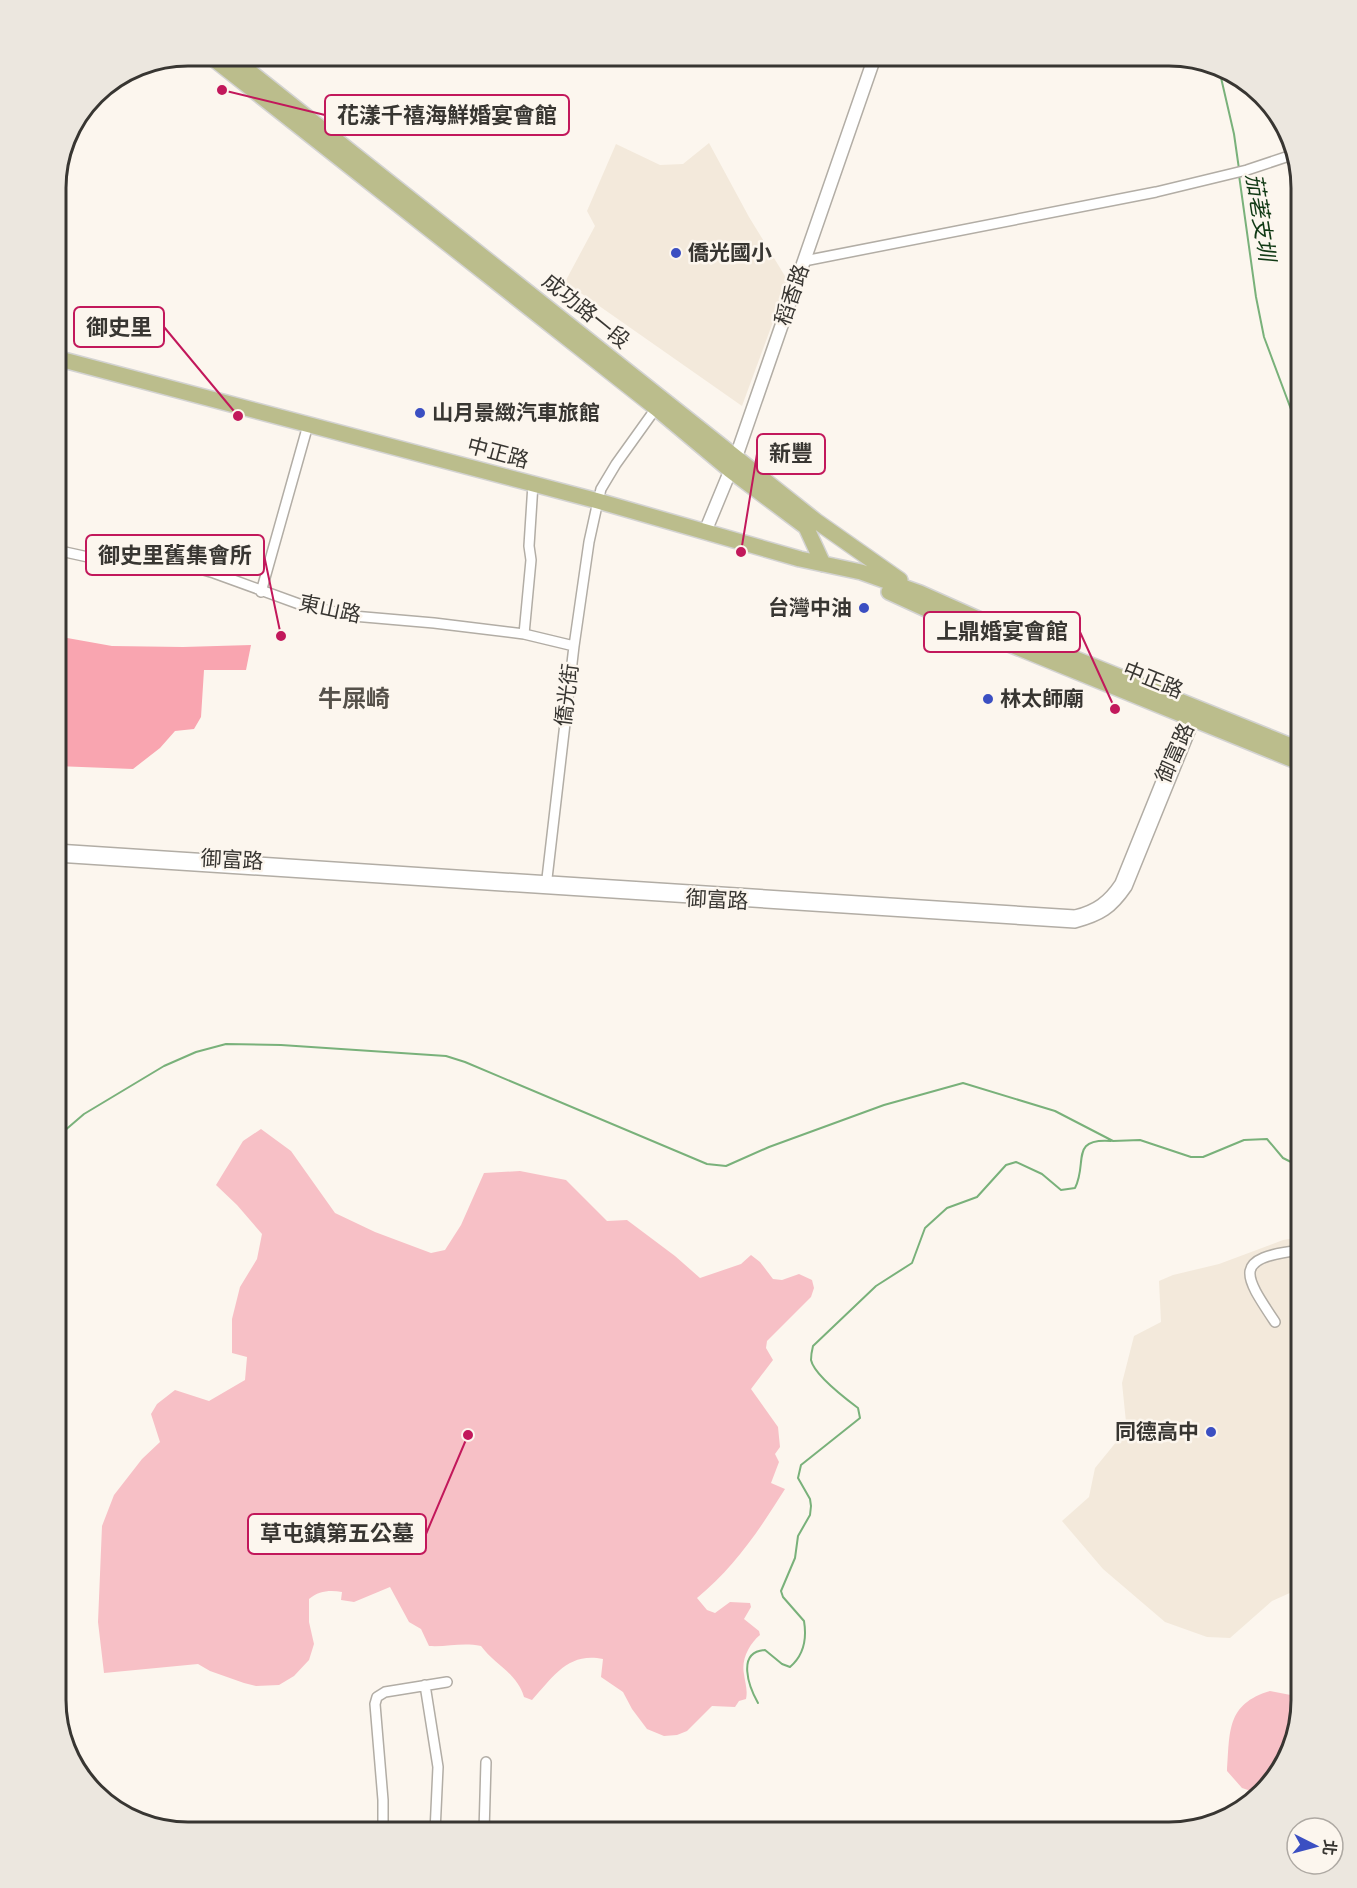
<svg xmlns="http://www.w3.org/2000/svg" width="1357" height="1888" font-family="'Fira Sans Condensed','Noto Sans TC',sans-serif">
<style>
.built{fill:#f3e9db}
.green{fill:#f7c0c6}
.forest{fill:#f9a5b0}
.lines{fill:none;stroke-linecap:round;stroke-linejoin:round}
.stream{stroke:#79b17a;stroke-width:2}
.minor-casing{stroke:#b2ada5;stroke-width:12}
.tertiary-casing{stroke:#b2ada5;stroke-width:15}
.primary-casing{stroke:#d3d3d2;stroke-width:18}
.minor{stroke:#fff;stroke-width:9}
.tertiary{stroke:#fff;stroke-width:12}
.primary{stroke:#bbbd8c;stroke-width:15}
.poi-dot{fill:#3b4fc2;stroke:#fcf6ee;stroke-width:2}
.labels{text-anchor:middle;stroke-width:5;stroke-linejoin:round;paint-order:stroke}
.poi-label{font-size:21px;font-weight:bold;fill:#383632;stroke:#fcf6ee;text-anchor:start}
.street-label{font-size:21px;fill:#383632;stroke:#fcf6ee}
.water-label{font-size:22px;font-style:italic;fill:#103914;stroke:#fcf6ee}
.quarter-label{font-size:24px;font-weight:bold;fill:#55514a;stroke:#fcf6ee}
.rim{fill:none;stroke:#383632;stroke-width:3}
.leader{fill:none;stroke:#c2185b;stroke-width:2}
.callout-dot{fill:#c2185b;stroke:#fcf6ee;stroke-width:2}
.callout{fill:#fcf6ee;stroke:#c2185b;stroke-width:2}
.callout-label{font-size:22px;text-anchor:middle;font-weight:bold;fill:#383632}
</style>
<rect width="100%" height="100%" fill="#fcf6ee"/>
<!-- built -->
<path class="built" d="M709,143L749,217L788,281L742,406L565,282L595,226L587,211L616,144L660,165L683,164Z
M1301,1237V1588L1272,1601L1230,1638L1207,1637L1165,1622L1103,1569L1062,1521L1089,1497L1095,1468L1117,1441L1126,1422L1122,1383L1134,1336L1161,1322L1159,1281L1173,1275L1219,1264L1283,1240Z"/>
<!-- green -->
<path class="green" d="M261,1129L291,1151L335,1213L375,1232L431,1253L445,1250L461,1225L484,1173L520,1171L566,1180L607,1221L627,1220L675,1256L700,1278L741,1264L751,1255L760,1262L773,1279L782,1280L799,1274L812,1280L814,1288L811,1297L767,1341L766,1348L773,1360L751,1389L778,1427L780,1447L775,1454L779,1462L771,1483L785,1489C760,1529 734,1568 697,1598L707,1610L715,1613L730,1602L750,1603L751,1607L744,1619L759,1631L760,1635C749,1644 741,1660 744,1674C745,1683 748,1690 746,1699L739,1701L735,1707L712,1706L687,1731L677,1735L664,1736L647,1729L632,1709L623,1692L601,1677L603,1659C568,1652 554,1676 532,1700L524,1697C517,1673 495,1665 481,1646C462,1642 449,1647 429,1646L421,1629L409,1622L390,1587L354,1602L341,1600L342,1592C329,1590 319,1591 309,1599V1622L314,1644L309,1660L294,1676L279,1685L256,1686L244,1683L210,1671L198,1664L104,1673L98,1622L102,1526L114,1495L142,1459L160,1442L151,1414L157,1404L175,1390L209,1401L245,1380L247,1357L232,1353V1319L240,1287L257,1259L262,1234L237,1205L216,1185L243,1141Z
M1270,1691L1301,1697V1700L1284,1766L1257,1793L1242,1788L1227,1771C1230,1732 1226,1704 1270,1691Z"/>
<!-- forest -->
<path class="forest" d="M56,636L112,646L183,647L251,645L246,670H204L201,717L194,729L175,731L160,748L133,769L56,766Z"/>
<g class="lines">
<!-- stream -->
<path class="stream" d="M1219,69L1234,134L1239,169
M1239,175L1256,297L1264,337L1301,436
M56,1151L63,1132L84,1114L164,1066L196,1052L226,1044L281,1045L446,1056L465,1062L707,1164L726,1166L769,1147L884,1105L963,1083L1055,1111L1113,1141L1140,1140L1191,1157H1203L1244,1140L1267,1139L1283,1158L1301,1167
M758,1703C749,1687 736,1652 765,1650L782,1664L790,1667C804,1655 807,1639 804,1621L783,1597L781,1591L795,1558L798,1536L810,1515L811,1506L810,1499L798,1478L801,1465L860,1418L858,1408C846,1399 814,1375 811,1360C811,1356 812,1350 813,1346L876,1286L912,1263L925,1228L947,1208L977,1197L1006,1165L1016,1162L1042,1174L1061,1190L1075,1188C1088,1163 1069,1138 1111,1141"/>
<!-- minor casing -->
<g class="minor-casing">
<path id="minor" d="M804,261L1156,192L1247,170L1292,155
M56,550L97,559L155,556L214,573L299,604L353,616L434,623L524,634L574,646
M261,592L308,425
M524,634L531,560L529,546L533,484
M56,849L1075,915C1096,910 1108,901 1120,883L1185,722L1191,715
M56,857L1075,923C1101,916 1112,909 1127,887L1196,717
M546,887L574,646L589,542L598,501L601,489L616,464L659,404
M1275,1322C1243,1274 1232,1258 1301,1250
M425,1685L438,1767L435,1832
M383,1832V1800L375,1704L377,1697L385,1692L447,1682
M484,1832L486,1762"/>
</g>
<!-- tertiary casing -->
<g class="tertiary-casing">
<path id="tertiary" d="M705,532L736,457L875,56"/>
</g>
<!-- primary casing -->
<g class="primary-casing">
<path id="primary" d="M210,56L656,408L730,470L806,527L823,564
M230,56L816,521L900,580
M56,358L598,501L800,559L861,572L920,593L994,626L1301,750
M889,592L950,620L1301,763"/>
</g>
<!-- minor -->
<use href="#minor" class="minor"/>
<!-- tertiary -->
<use href="#tertiary" class="tertiary"/>
<!-- primary -->
<use href="#primary" class="primary"/>
</g>
<!-- markers -->
<g class="poi-dot">
<circle cx="676" cy="253" r="6"/>
<circle cx="420" cy="413" r="6"/>
<circle cx="864" cy="608" r="6"/>
<circle cx="988" cy="699" r="6"/>
<circle cx="1211" cy="1432" r="6"/>
</g>
<g class="labels">
<!-- poi labels -->
<g class="poi-label">
<text x="688" y="260">僑光國小</text>
<text x="432" y="420">山月景緻汽車旅館</text>
<text x="852" y="615" text-anchor="end">台灣中油</text>
<text x="1000" y="706">林太師廟</text>
<text x="1199" y="1439" text-anchor="end">同德高中</text>
</g>
<!-- street labels -->
<g class="street-label">
<text transform="translate(792 295) rotate(-71)" y="7">稻香路</text>
<text transform="translate(586 311) rotate(39)" y="7">成功路一段</text>
<text transform="translate(498 453) rotate(15)" y="7">中正路</text>
<text transform="translate(330 609) rotate(12)" y="7">東山路</text>
<text transform="translate(1153 680) rotate(22)" y="7">中正路</text>
<text transform="translate(567 695) rotate(-83)" y="7">僑光街</text>
<text transform="translate(1175 753) rotate(-66)" y="7">御富路</text>
<text transform="translate(232 860) rotate(3)" y="7">御富路</text>
<text transform="translate(717 900) rotate(3)" y="7">御富路</text>
</g>
<!-- water labels -->
<g class="water-label">
<text transform="translate(1261 217) rotate(81)" y="8">茄荖支圳</text>
</g>
<!-- quarter labels -->
<g class="quarter-label">
<text x="354" y="707">牛屎崎</text>
</g>
</g>
<!-- crop -->
<path d="M0 0H1357V1888H0ZM188 66H1169A122 122 0 0 1 1291 188V1700A122 122 0 0 1 1169 1822H188A122 122 0 0 1 66 1700V188A122 122 0 0 1 188 66Z" fill="#ece7df" fill-rule="evenodd"/>
<path class="rim" d="M188 66H1169A122 122 0 0 1 1291 188V1700A122 122 0 0 1 1169 1822H188A122 122 0 0 1 66 1700V188A122 122 0 0 1 188 66Z"/>
<!-- callouts -->
<path class="leader" d="M222 90L325 115M238 416L164 327M741 552L757 454M281 636L264 555M1115 709L1080 632M468 1435L426 1534"/>
<g class="callout-dot">
<circle cx="222" cy="90" r="6"/>
<circle cx="238" cy="416" r="6"/>
<circle cx="741" cy="552" r="6"/>
<circle cx="281" cy="636" r="6"/>
<circle cx="1115" cy="709" r="6"/>
<circle cx="468" cy="1435" r="6"/>
</g>
<g class="callout">
<rect x="325" y="95" width="244" height="40" rx="6"/>
<rect x="74" y="307" width="90" height="40" rx="6"/>
<rect x="757" y="434" width="68" height="40" rx="6"/>
<rect x="86" y="535" width="178" height="40" rx="6"/>
<rect x="924" y="612" width="156" height="40" rx="6"/>
<rect x="248" y="1514" width="178" height="40" rx="6"/>
</g>
<g class="callout-label">
<text x="447" y="123">花漾千禧海鮮婚宴會館</text>
<text x="119" y="335">御史里</text>
<text x="791" y="461">新豐</text>
<text x="175" y="563">御史里舊集會所</text>
<text x="1002" y="639">上鼎婚宴會館</text>
<text x="337" y="1541">草屯鎮第五公墓</text>
</g>
<!-- north arrow -->
<g transform="translate(1315 1846) rotate(96)"><circle r="28" fill="#fcf6ee" stroke="#aea9a3" stroke-width="1.5"/>
<path d="M0-4.5L10 22L0 15L-10 22Z" fill="#3b4fc2"/>
<text y="-9" font-size="16" font-weight="bold" text-anchor="middle" fill="#383632">北</text>
</g>
</svg>
